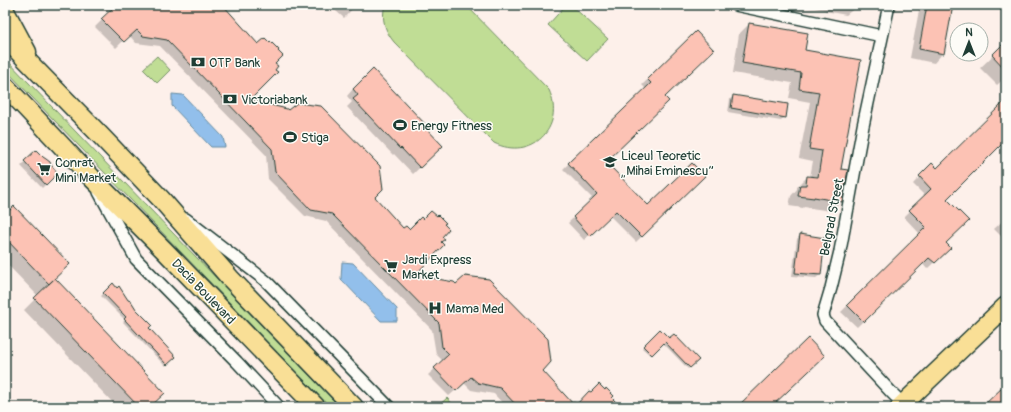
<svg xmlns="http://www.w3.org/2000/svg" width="1011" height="412" font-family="Pangolin,sans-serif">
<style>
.green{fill:#c0dd95;stroke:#708d64}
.water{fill:#92bfeb;stroke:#648ba2}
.shadow{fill:#0003}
.building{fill:#fcc2b4;stroke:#1f3d34}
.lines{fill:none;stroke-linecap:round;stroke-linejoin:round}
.minor-casing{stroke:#1f3d34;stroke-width:14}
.primary-casing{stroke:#1f3d34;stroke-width:21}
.minor{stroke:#fdfcf7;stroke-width:11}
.primary{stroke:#f9df96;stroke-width:18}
.labels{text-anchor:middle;stroke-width:3;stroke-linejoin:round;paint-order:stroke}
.poi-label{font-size:13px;fill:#1f3d34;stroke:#fdfcf7;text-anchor:start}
.street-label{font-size:13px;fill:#1f3d34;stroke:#fdfcf7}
</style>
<rect width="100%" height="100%" fill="#fdf0ea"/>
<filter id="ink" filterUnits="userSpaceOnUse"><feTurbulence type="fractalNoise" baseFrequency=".025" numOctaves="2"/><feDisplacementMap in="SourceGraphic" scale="8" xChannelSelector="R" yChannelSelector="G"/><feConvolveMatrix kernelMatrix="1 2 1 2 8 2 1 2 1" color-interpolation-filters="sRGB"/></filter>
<g filter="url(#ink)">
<!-- green -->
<path class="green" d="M385,5H466L549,90C566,128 531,161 494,143L394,42C385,31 381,19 385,5Z
M566,5H571L608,39L587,61L548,25Z
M157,56L170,70L157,83L143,69Z
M5,58L340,407H330L5,69Z
M447,398L455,407H437Z"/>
<!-- water -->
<path class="water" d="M172,94L183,95L223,137L225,147H211L172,106Z
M342,262L353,263L397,309V321H381L341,279Z"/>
<!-- shadow -->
<path class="shadow" d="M102,5H223L222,6L274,64L248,101L374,197L403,230L441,237L440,243L413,275L541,371L571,403L574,401L577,404L611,398L612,407H506L494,394L471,390L464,383L449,396L428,375L443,361L436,354L432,330L326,221L305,216L268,179L266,155L160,46L136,43L129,35L116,48L95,27L109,13L103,7Z
M329,5H356L344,18Z
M797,5H859L846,15L825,11L826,10Z
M920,5H952L943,53L934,63L910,58Z
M749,24L804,51L860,61L840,170L841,201L831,211L804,207L803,208L789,206L791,196L797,189V187L807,177H810L813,161L799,158L810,102L789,98L792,83L733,73L739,34Z
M696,33L663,97L604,162L648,207L704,176L636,242L610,216L584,240L568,223L593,199L563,169L646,89L642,85Z
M1006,43V77L997,85L980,68Z
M353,89L424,127L442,146L413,174L394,154L393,155L347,107L352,102L347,96Z
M734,96L785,117L781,121L728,112L730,99Z
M1006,106V139L946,199L945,243L949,248L927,269L922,263L857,327L841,312L920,234L904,217L925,196L913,184L932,164L937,169Z
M36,151L57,173L42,188L21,166Z
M5,216L149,407H117L24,310L38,296L5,262Z
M1006,218V241L994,229Z
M800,235L820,275L816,278L792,276L797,239Z
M113,285L148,328L175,356L165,366L123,322L125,320L101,296Z
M660,331L669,340L697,360L688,369L663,343L650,355L642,348Z
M211,403L215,407H207Z"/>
<!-- building -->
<path class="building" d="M116,5H223L258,44L265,38L270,43L271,42L279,50L278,51L283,56L275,64L278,66L275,70L278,72L250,100L287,109L288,110L297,103L321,106L380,166L383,189L375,197L403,228L406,226L409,229L421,217L423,219L431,211L437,216L438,215L446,223L444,224L449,229L442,237L445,239L441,242L444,245L415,275L454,282L456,284L465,276L489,279L548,339L551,362L543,371L575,406L589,391L591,392L599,384L605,390L606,388L614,396L612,398L621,407H518L500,388L478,383L471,377L456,391L434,368L449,354L442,347L439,323L332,214L311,210L275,172L272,149L167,40L143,36L137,30L124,42L101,19Z
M927,5H953L944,54L919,49Z
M749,23L808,33L805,50L861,60L841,169L848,170L842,202L814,197V198L798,196L800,185H806L807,176L818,177L822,151L809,149L819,92L799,89L801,73L742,63Z
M696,31L714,50L665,97L669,101L606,162L648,205L692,163L705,176L642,237L616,211L590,236L573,217L597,194L568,163L651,83L647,79Z
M1006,41V70L992,55Z
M373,69L427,126L425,127L443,146L420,168L401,148L400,149L353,99L358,95L353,89Z
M733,95L788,104L786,118L731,108Z
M1006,100V140L947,199L969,221L946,243L951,248L935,263L929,258L864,322L847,305L926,227L909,210L931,189L919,176L932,163L937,168Z
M36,150L43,157L46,159L50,162L51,165L58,173L46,185L24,161Z
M14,206L70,264L49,284L5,238V215Z
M800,234L825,238L821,275L795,273Z
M55,278L165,393L150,407H139L34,298Z
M113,283L117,288L119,286L128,300L131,301L136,309L152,325L149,328L151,330L176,357L167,365L124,319L126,317L103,293Z
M660,329L669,338L674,334L699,360L690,368L665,342L652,355L643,346Z
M808,338L825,356L771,407H737Z
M1006,384V407H982Z"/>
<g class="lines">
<!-- minor casing -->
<g class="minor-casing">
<path id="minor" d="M735,5L882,36
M889,5L863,126L840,251L831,288L823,315L825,321L891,392L903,404
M99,192L136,259L237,362L279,407
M186,219L266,281L389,407"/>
</g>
<!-- primary casing -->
<g class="primary-casing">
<path id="primary" d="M5,11L27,52
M5,38L100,135L161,199L230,278L354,407
M5,86L28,110L91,177L164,250L316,407
M900,407L1006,306"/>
</g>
<!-- minor -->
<use href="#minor" class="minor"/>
<!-- primary -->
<use href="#primary" class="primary"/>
</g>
</g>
<!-- icons -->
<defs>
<g id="bank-bare" transform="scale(1.08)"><path d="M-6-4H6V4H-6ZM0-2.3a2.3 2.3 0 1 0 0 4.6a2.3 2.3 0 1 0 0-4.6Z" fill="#1f3d34" stroke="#fdfcf7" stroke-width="2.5" paint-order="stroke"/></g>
<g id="stadium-bare" transform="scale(1.08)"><path d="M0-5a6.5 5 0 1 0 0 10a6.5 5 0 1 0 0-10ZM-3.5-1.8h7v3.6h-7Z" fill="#1f3d34" stroke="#fdfcf7" stroke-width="2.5" paint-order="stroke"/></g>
<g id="school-bare" transform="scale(1.08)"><path d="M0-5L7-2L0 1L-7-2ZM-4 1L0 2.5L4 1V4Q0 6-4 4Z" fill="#1f3d34" stroke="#fdfcf7" stroke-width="2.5" paint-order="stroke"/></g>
<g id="supermarket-bare" transform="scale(1.08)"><path d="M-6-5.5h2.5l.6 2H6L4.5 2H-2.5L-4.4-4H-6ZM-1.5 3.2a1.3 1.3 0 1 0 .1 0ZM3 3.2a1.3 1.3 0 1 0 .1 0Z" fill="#1f3d34" stroke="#fdfcf7" stroke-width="2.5" paint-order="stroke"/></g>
<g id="hospital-bare" transform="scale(1.08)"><path d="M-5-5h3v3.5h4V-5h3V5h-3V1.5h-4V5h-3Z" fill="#1f3d34" stroke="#fdfcf7" stroke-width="2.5" paint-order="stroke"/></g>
</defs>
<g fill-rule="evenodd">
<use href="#bank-bare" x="198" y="62"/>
<use href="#bank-bare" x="230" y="99"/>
<use href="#stadium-bare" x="400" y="125"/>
<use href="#stadium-bare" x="290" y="137"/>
<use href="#school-bare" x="610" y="162"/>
<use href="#supermarket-bare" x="44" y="169"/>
<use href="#supermarket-bare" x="391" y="266"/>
<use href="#hospital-bare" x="435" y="308"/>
</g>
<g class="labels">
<!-- poi labels -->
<g class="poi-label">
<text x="209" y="67">OTP Bank</text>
<text x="241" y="104">Victoriabank</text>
<text x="411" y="130">Energy Fitness</text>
<text x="301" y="142">Stiga</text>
<text x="621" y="160">Liceul Teoretic<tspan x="621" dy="15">„Mihai Eminescu”</tspan></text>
<text x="55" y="167">Conrat<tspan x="55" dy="15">Mini Market</tspan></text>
<text x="402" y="264">Jardi Express<tspan x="402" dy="15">Market</tspan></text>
<text x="446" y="313">Mama Med</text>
</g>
<!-- street labels -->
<g class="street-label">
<text transform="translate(831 217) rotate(-79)" y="5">Belgrad Street</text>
<text transform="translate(204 291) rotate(46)" y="5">Dacia Boulevard</text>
</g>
</g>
<!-- margin -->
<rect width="1011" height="412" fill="none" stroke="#fdfcf7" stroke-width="20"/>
<rect x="10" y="10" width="991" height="392" fill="none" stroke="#1f3d34" stroke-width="1.5" filter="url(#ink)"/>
<!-- north arrow -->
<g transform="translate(969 42)"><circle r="19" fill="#fdfcf7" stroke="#a4b0a9"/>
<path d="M0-3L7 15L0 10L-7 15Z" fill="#1f3d34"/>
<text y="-6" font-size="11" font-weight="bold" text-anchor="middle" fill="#1f3d34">N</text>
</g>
</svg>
